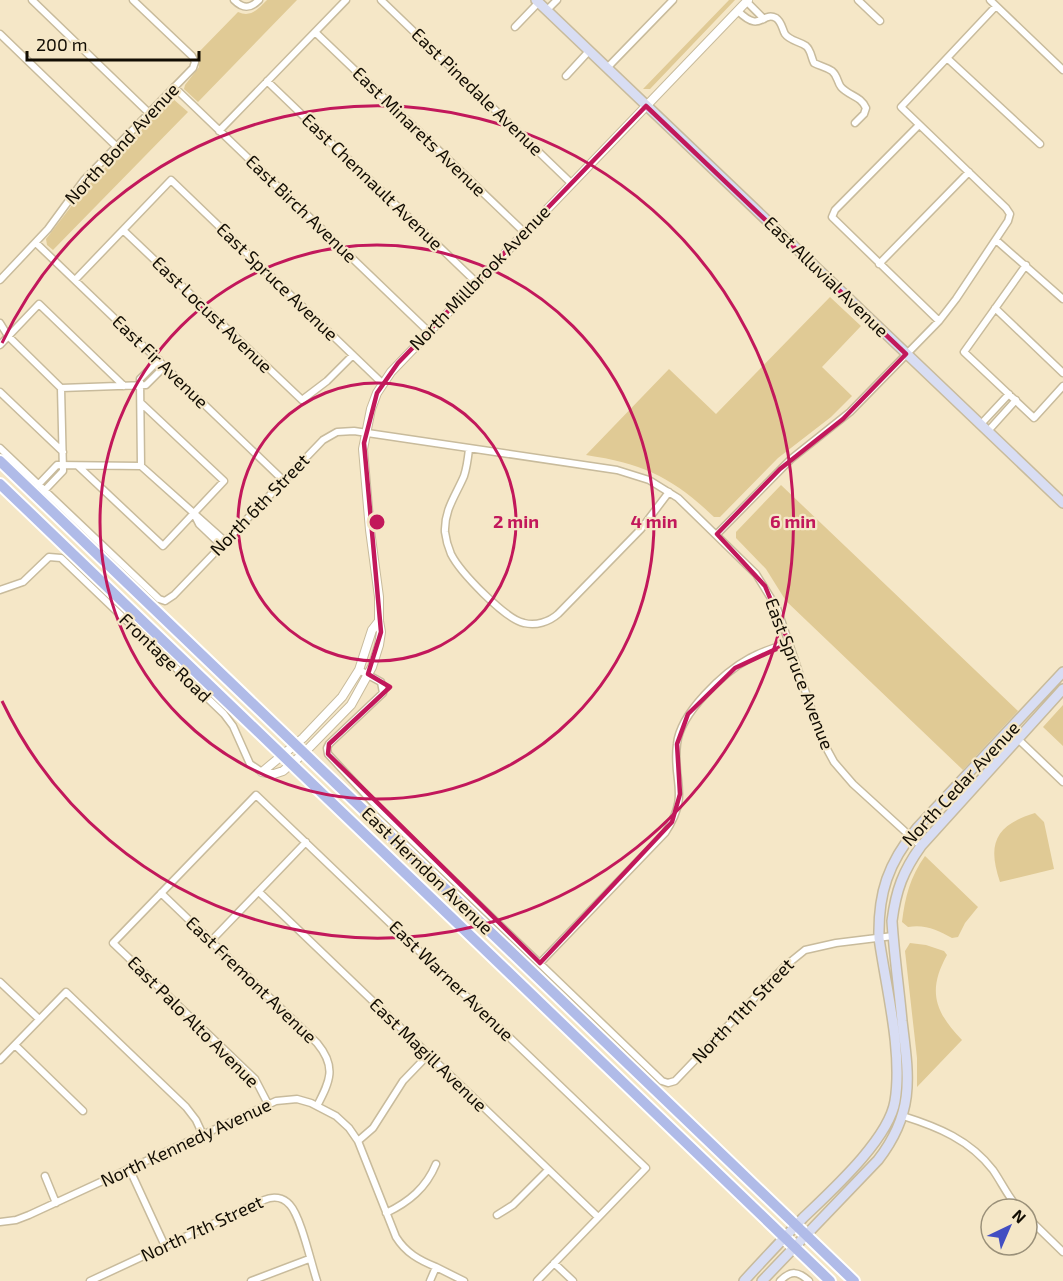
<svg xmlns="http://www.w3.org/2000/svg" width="1063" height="1281" font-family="'Exo 2',sans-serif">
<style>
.green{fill:#e0ca95}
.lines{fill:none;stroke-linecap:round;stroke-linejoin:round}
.minor-casing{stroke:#c8bb9c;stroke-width:9}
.tertiary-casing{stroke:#c8bb9c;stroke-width:10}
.secondary-casing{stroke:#c8bb9c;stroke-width:12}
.primary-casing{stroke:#fff;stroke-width:14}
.minor{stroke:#fff;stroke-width:6}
.tertiary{stroke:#fff;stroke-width:8}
.secondary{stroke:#d8ddf3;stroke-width:9}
.primary{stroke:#b0bbe8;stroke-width:10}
.marked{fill:none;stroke:#c2185b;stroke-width:4.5;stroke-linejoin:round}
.ring{fill:none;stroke:#c2185b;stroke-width:3}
.labels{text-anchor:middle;stroke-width:4.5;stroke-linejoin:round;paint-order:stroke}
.street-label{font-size:18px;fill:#120d03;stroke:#f5e7c7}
.centre{fill:#c2185b;stroke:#f5e7c7;stroke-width:3}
.ring-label{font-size:18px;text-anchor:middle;font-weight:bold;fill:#c2185b;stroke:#f5e7c7;stroke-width:4.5;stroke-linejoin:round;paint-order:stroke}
</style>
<rect width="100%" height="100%" fill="#f5e7c7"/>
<!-- green -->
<path class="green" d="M267,0H297L198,102L184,89L185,85L199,67L197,54L238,12C251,18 258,9 267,0Z
M729,0H735L650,89H643Z
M172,98L188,112L53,250L47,245L46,239L83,191Z
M830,297L861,326L822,367L852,396L831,417L778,458L720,517H714C672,477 644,464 586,455L669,369L716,414Z
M781,485L1018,711L963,770L786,601L766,569L736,538V532Z
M1063,705V746L1043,727Z
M1035,813L1044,822L1054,869L1000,882C987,844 995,825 1035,813Z
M925,856L978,907L965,923L958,937L952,938C938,930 925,924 908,927L902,922C905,897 910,877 925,856Z
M910,943L926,945L944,951L947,955C927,991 935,1012 962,1040L917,1087V1058L905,951Z"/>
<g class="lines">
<!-- minor casing -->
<g class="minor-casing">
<path id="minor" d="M32,0L149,113
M234,0C243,9 250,9 259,0
M381,0L572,184
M858,0L880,21
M990,0L1063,70
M747,2L764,19
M547,10L557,0
M738,11C761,34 762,11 776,18C782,22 782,29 785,34C790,41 799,41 806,46C811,50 811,57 814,63C820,66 826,67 832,71C838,76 837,82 841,87C849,96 861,96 866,108L864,114L855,123
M515,27L539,2
M315,32L524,232
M0,34L116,146
M947,58L1040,144
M607,68L673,0
M566,76L589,51
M267,81L476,282
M174,87L428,331
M919,125L835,210L832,217L939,321
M219,131L346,0
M123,230L302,400L327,381L353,355
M996,240L1063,299
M36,243L284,481
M879,264L969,172
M1026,265L964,352L1034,418L1063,386
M0,280L48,229L84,180L193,68L195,62L192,56L133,0
M75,280L171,180L383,384
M995,308L1063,373
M0,323L8,336L61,388
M0,345L39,304L124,386
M0,392L63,452
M981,424L1009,394
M988,431L1016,400
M0,448L159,599L165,601L174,595L323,440L337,432L354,431L617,470L649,480L678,498L756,574L777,608L822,740L834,762L853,784L921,846
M469,449C468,458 467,467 464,476C456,495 444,510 445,532C446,540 448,547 451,554C460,572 505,619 524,623C536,626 549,622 558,614L641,529L669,492
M78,466L163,546L224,481L141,403
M141,466L225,541
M38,485L57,465L141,466L140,379L159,360
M44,491L63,471L61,388L146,385L165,366
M194,514L199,524L221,545
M717,534L791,459L850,412L939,321L956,299L1008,221L1010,214L1006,208L901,107L996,6
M0,590L23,582L49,557L61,558L224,714L233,726L250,764L262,772
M359,670L381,682L383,693L329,744L327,748L328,754L378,808L662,1081L668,1083L675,1081L784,967L805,950L836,943L893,936
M1018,739L1063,782
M259,892L598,1217
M161,893L317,1043C337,1067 330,1081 317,1106
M211,941L306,842
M540,963L665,833C691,794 672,782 677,744C680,713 724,672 750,658C762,651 776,647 789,643
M0,982L39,1019
M15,1045L83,1111
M0,1060L66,992L186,1107L196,1120L203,1135
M268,1104L255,1079L113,943L256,795L646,1168L537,1281
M903,1116C938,1127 970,1140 993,1170C1002,1183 1008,1197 1019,1209
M358,1141L373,1128L403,1081L428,1055
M129,1168L165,1246
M45,1176L56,1203
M386,1213C409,1202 426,1188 436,1164
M497,1215L513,1205L548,1170
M1027,1217L1063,1252
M0,1222L16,1220L29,1215L276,1101L297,1099L311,1103L336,1116L349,1128L358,1141L396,1237C406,1253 419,1260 436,1267L430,1281
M554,1263L573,1281
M436,1267L464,1281
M90,1281L264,1200C273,1196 283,1197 290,1205C301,1217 311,1263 317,1281
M251,1281L309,1259
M780,1281C791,1270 798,1271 809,1281"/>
</g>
<!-- tertiary casing -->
<g class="tertiary-casing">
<path id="tertiary" d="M262,772L274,774L283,771L304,753L351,705L372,667L379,645L381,632L379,621V597L370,530L363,449L371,409L377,393L391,372L748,0
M262,772L303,738L342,697L359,670L372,630L379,621"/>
</g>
<!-- secondary casing -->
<g class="secondary-casing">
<path id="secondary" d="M536,0L1063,503
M744,1281C763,1260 783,1239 803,1218C831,1191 889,1139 895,1101C903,1052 886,988 879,938C878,893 888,863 917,828L1063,672
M762,1281L878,1160C915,1112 909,1078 902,1021C899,988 894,954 892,921C896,890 903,871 921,846L1063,689"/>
</g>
<!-- primary casing -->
<g class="primary-casing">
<path id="primary" d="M0,461L854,1281
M0,484L830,1281"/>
</g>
<!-- minor -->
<use href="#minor" class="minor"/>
<!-- tertiary -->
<use href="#tertiary" class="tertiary"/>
<!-- secondary -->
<use href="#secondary" class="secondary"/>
<!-- primary -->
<use href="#primary" class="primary"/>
</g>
<!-- marked area -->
<path class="marked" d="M646,106L906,354L843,419L780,469L717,534L765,586L789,643L735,668L688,714L677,744L680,794L672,822L540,963L328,754L329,744L390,687L368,674L381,632L364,443L377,393L398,363Z"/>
<!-- distance rings -->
<g class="ring">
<circle cx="377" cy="522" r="139"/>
<circle cx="377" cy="522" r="277"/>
<path d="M2 343A416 416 0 1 1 2 701"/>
</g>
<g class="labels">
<!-- street labels -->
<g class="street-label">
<text transform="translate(477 92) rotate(44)" y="6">East Pinedale Avenue</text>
<text transform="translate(419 132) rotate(44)" y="6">East Minarets Avenue</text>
<text transform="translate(122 144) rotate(-47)" y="6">North Bond Avenue</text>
<text transform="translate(372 182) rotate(44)" y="6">East Chennault Avenue</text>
<text transform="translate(301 209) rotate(44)" y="6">East Birch Avenue</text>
<text transform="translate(826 277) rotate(44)" y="6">East Alluvial Avenue</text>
<text transform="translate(480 278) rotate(-46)" y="6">North Millbrook Avenue</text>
<text transform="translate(277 282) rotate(44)" y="6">East Spruce Avenue</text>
<text transform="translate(212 315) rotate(44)" y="6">East Locust Avenue</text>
<text transform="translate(160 362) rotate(44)" y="6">East Fir Avenue</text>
<text transform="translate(260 505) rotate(-46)" y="6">North 6th Street</text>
<text transform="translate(165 658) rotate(44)" y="6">Frontage Road</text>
<text transform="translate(799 674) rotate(69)" y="6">East Spruce Avenue</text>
<text transform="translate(961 784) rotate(-47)" y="6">North Cedar Avenue</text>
<text transform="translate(427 871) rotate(44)" y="6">East Herndon Avenue</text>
<text transform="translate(251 980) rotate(44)" y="6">East Fremont Avenue</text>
<text transform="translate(451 981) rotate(44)" y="6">East Warner Avenue</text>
<text transform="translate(743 1011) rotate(-46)" y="6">North 11th Street</text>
<text transform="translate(193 1022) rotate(45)" y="6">East Palo Alto Avenue</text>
<text transform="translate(428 1055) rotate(44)" y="6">East Magill Avenue</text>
<text transform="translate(186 1143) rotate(-25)" y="6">North Kennedy Avenue</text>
<text transform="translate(202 1229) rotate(-25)" y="6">North 7th Street</text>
</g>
</g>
<circle cx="377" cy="522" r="9" class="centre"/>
<g class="ring-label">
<text x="516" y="528">2 min</text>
<text x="654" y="528">4 min</text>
<text x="793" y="528">6 min</text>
</g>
<!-- north arrow -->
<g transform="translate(1009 1227) rotate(44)"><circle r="28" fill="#f5e7c7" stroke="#9a9079" stroke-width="1.5"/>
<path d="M0-4.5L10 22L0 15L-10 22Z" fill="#424ec2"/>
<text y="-9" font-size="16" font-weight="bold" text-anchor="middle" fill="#120d03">N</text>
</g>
<!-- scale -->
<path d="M27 51v9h172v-9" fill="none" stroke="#120d03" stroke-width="3"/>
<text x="36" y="51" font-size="18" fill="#120d03" stroke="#f5e7c7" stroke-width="4.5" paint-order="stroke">200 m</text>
</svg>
